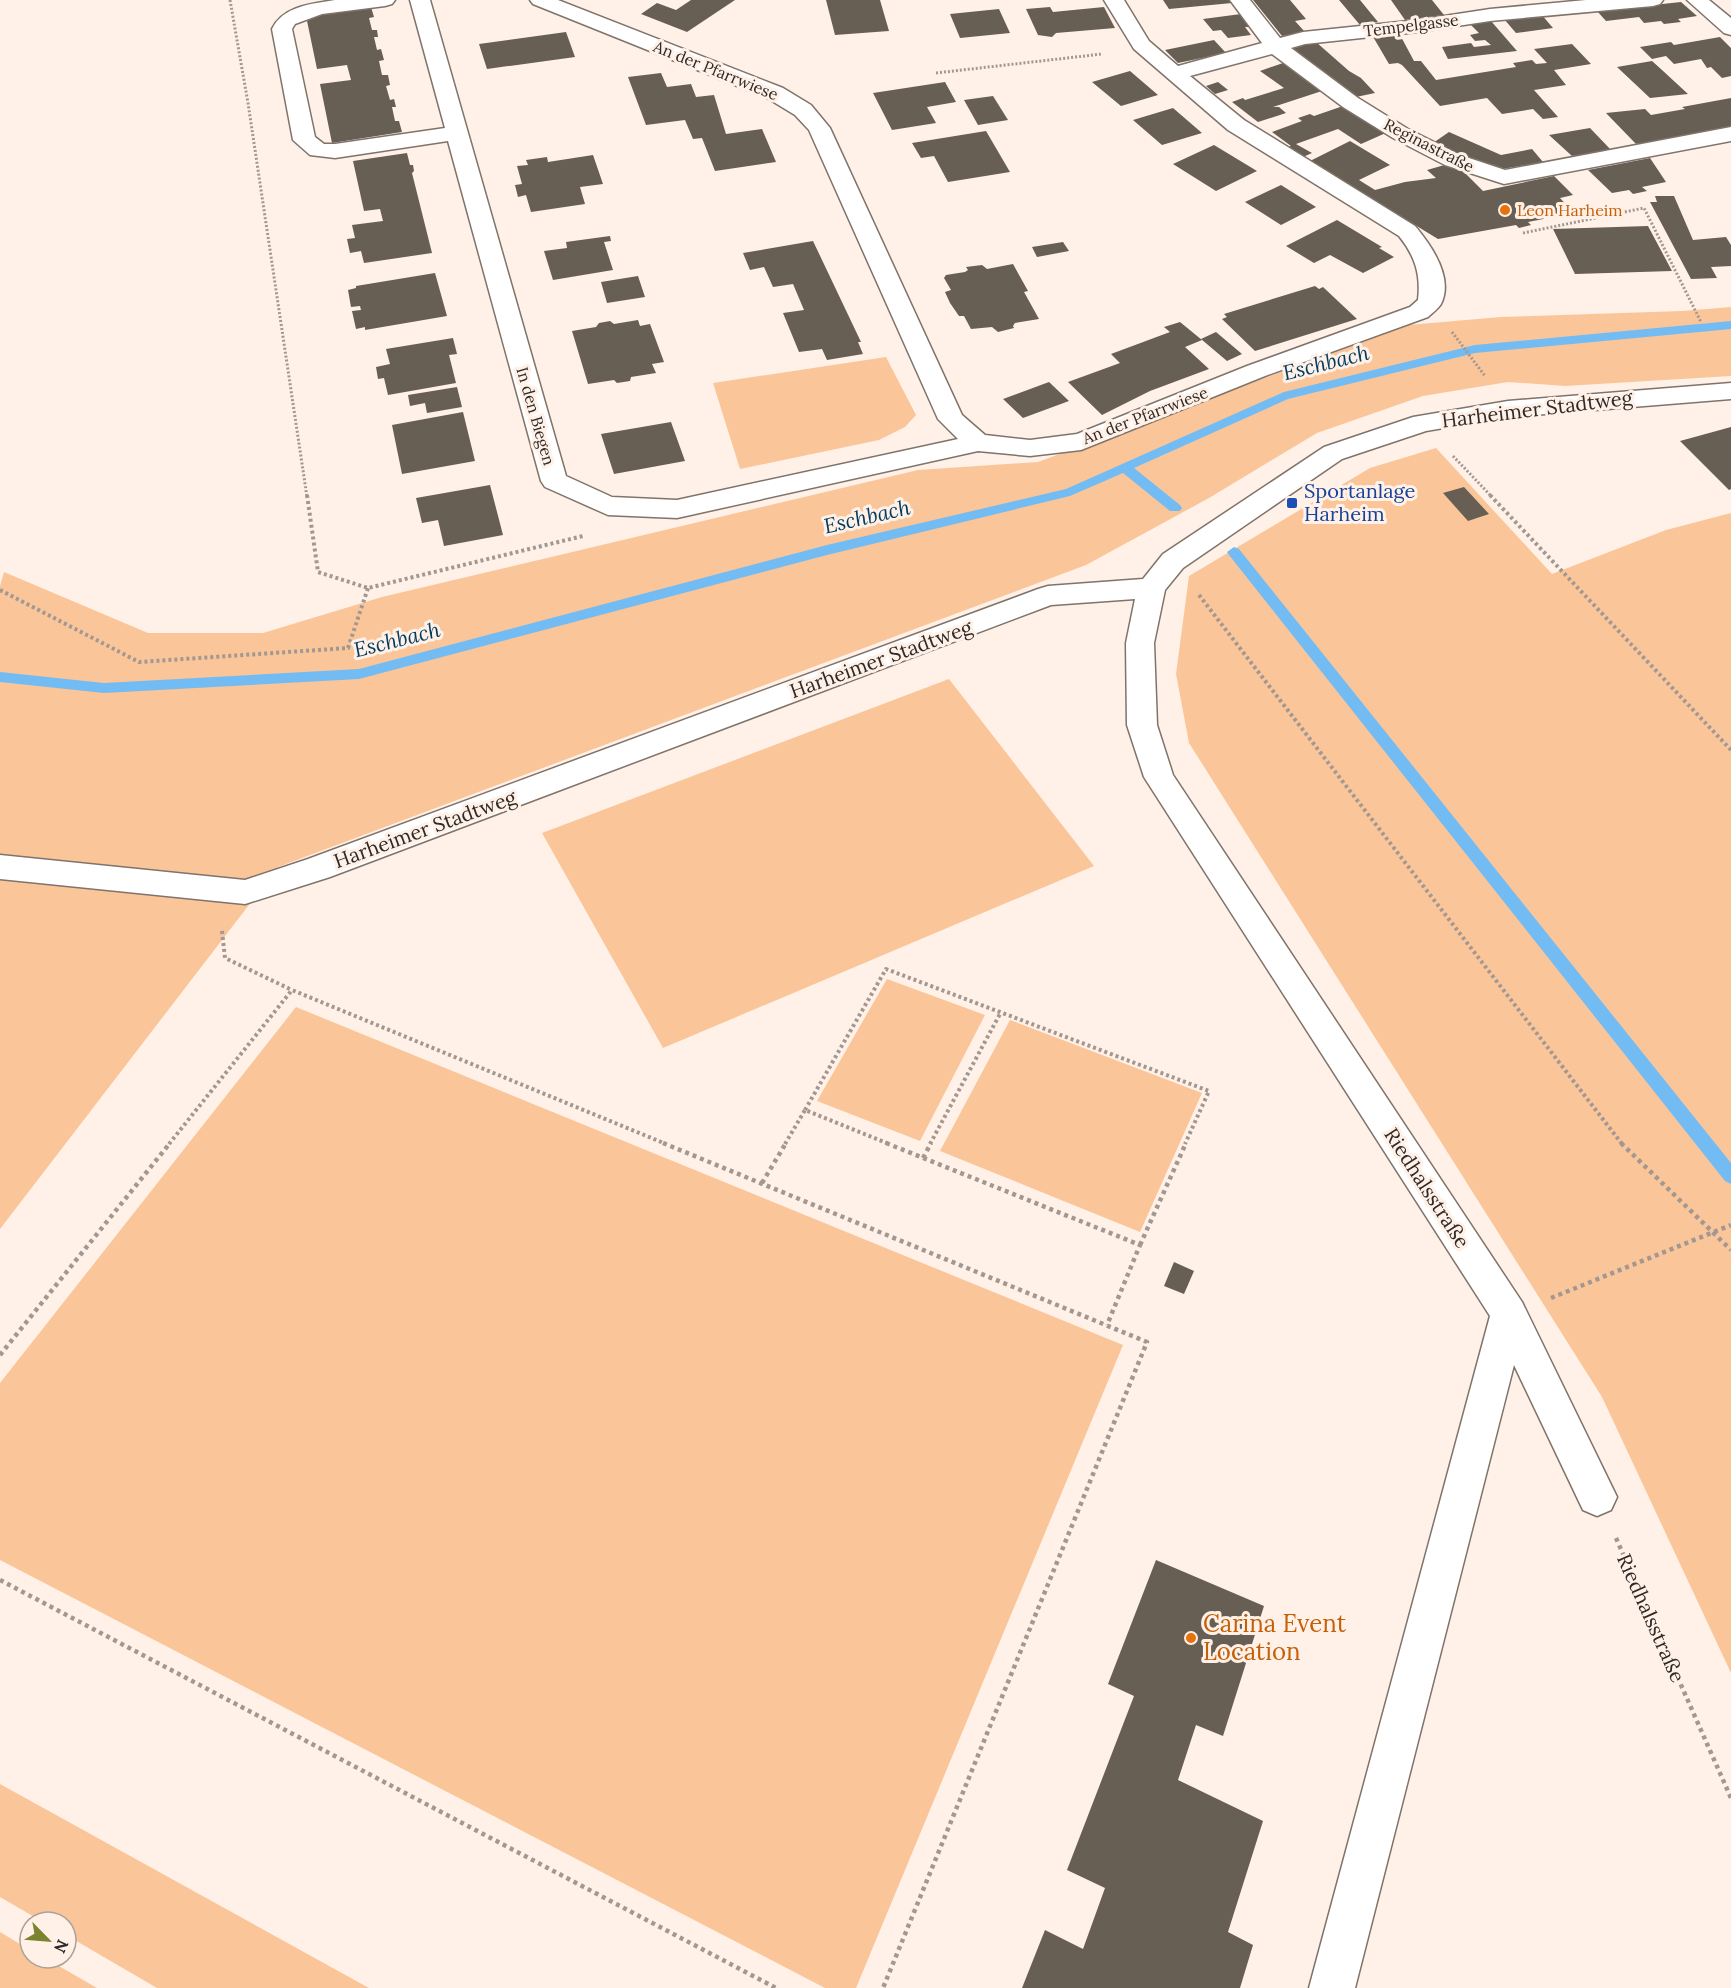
<svg xmlns="http://www.w3.org/2000/svg" width="1731" height="1988" font-family="Lora,serif">
<style>
.green{fill:#fbc59a}
.lines{fill:none;stroke-linecap:round;stroke-linejoin:round}
.stream{fill:#72bcf3;fill-rule:evenodd}
.building{fill:#675e54}
.minor-casing{stroke:#7f736a;stroke-width:3}
.path-far2{stroke:#a29891;stroke-width:3;stroke-dasharray:2 2;stroke-linecap:butt}
.path-far1{stroke:#a29891;stroke-width:4;stroke-dasharray:3 3;stroke-linecap:butt}
.path{stroke:#a29891;stroke-width:4.5;stroke-dasharray:4 4;stroke-linecap:butt}
.minor{fill:#fff;fill-rule:evenodd}
.food-dot{fill:#e8710a;stroke:#fff1e7;stroke-width:2}
.transit-dot{fill:#1a4fb4;stroke:#fff1e7;stroke-width:2}
.labels{text-anchor:middle;stroke-width:6;stroke-linejoin:round;paint-order:stroke}
.far-street-label{font-size:16px;fill:#2f2a27;stroke:#fff1e7}
.far-food-label{font-size:16px;fill:#c56008;stroke:#fff1e7;text-anchor:start}
.street-label{font-size:20px;fill:#2f2a27;stroke:#fff1e7}
.transit-label{font-size:20px;fill:#164399;stroke:#fff1e7;text-anchor:start}
.water-label{font-size:21px;font-style:italic;fill:#003c5f;stroke:#fff1e7}
.near-food-label{font-size:24px;fill:#c56008;stroke:#fff1e7;text-anchor:start}
</style>
<rect width="100%" height="100%" fill="#fff1e7"/>
<!-- green -->
<path class="green" d="M1731,307V376L1565,386L1508,382L1423,396L1317,433L1209,498L1086,565L278,867L0,1229V586L4,572L148,633H263L382,597L918,470L1038,462L1408,325L1501,317L1682,311Z
M886,357L916,415L905,427L879,440L740,469L713,383Z
M1436,448L1552,574L1666,530L1731,513V1673L1602,1397L1189,743L1176,674L1189,576L1370,468Z
M949,679L1094,866L663,1048L542,833Z
M887,979L985,1015L920,1141L817,1101Z
M296,1007L1123,1345L856,1988H825L0,1560V1383Z
M1010,1020L1202,1093L1140,1232L940,1151Z
M0,1784L369,1988H157L66,1935V1922H43L0,1897Z
M0,1932L30,1950V1958H45L97,1988H0Z"/>
<g class="lines">
<!-- stream -->
<path class="stream" d="M1731,321V329L1475,353L1288,399L1134,468L1180,505L1182,508L1180,511H1170L1123,473L1070,496L827,555L359,679L104,693L0,682V672L104,683L359,669L827,545L1066,489L1284,392L1475,345Z
M1234,547L1239,549L1731,1163V1184L1725,1181L1229,555L1227,552Z"/>
</g>
<!-- building -->
<path class="building" d="M691,0H735L687,32L641,14L657,3L676,10Z
M826,0H880L889,31L835,35Z
M1163,0H1230L1232,3L1169,9Z
M1253,0H1290L1306,19L1295,21L1305,32L1282,36Z
M1339,0H1360L1378,22L1360,25Z
M1391,0H1432L1444,15L1405,20Z
M1681,2L1697,16L1678,19L1681,22L1664,24L1661,21L1644,23L1639,17L1606,21L1597,11Z
M371,7L374,17L369,18L372,30H377L378,37H374L377,50L381,49L384,60L379,61L382,75H388L390,85L386,86L390,100L394,99L396,107H392L395,121H399L402,132L332,143L320,84L351,80L347,65L317,69L306,16Z
M1050,7L1053,12L1104,7L1115,28L1056,33L1052,37L1038,35L1026,9Z
M999,9L1010,33L960,38L950,14Z
M1241,14L1250,27H1245L1251,35L1228,38L1221,30L1213,31L1203,19Z
M1541,14L1553,28L1516,33L1504,19Z
M1491,21L1517,51L1448,59L1442,47L1471,43L1474,47L1491,45L1485,40L1475,41L1470,35L1479,33L1470,24Z
M566,32L575,57L487,69L479,44Z
M1399,33L1414,61H1421L1436,80L1516,67L1513,63L1532,60L1536,64L1547,63L1534,49L1572,44L1591,64L1554,70L1566,85L1534,90L1558,117L1543,119L1533,109L1502,114L1487,98L1440,106L1402,65L1398,63L1389,64L1372,35Z
M1720,37L1731,48V76L1722,78L1711,67L1707,68L1701,59L1674,64L1666,56L1652,59L1640,47L1671,42L1674,45Z
M1214,40L1226,53L1178,63L1165,50Z
M1316,42L1349,71L1361,78L1375,93L1356,97L1338,82L1326,76L1292,47Z
M1652,61L1662,70L1688,94L1650,98L1617,67Z
M1286,62L1325,90L1273,107H1279L1286,113L1258,122L1232,102L1243,98L1245,100L1284,88L1260,71Z
M1130,71L1158,95L1121,106L1092,82Z
M661,73L667,87L691,84L696,97L714,95L726,134L762,129L776,162L715,171L702,138L693,139L685,120L646,125L628,77Z
M945,82L956,102L927,107L936,123L892,130L873,93Z
M1218,82L1228,90L1215,94L1206,86Z
M993,96L1008,120L978,125L964,100Z
M1731,98V127L1636,144L1606,113L1645,109L1651,115L1685,109L1682,107Z
M1346,105L1388,132L1361,144L1338,129L1296,144L1312,153L1303,157L1287,147L1291,146L1272,132L1302,121L1298,118L1310,114L1314,116Z
M1173,108L1202,133L1162,145L1133,120Z
M1590,128L1611,150L1572,156L1549,135Z
M986,131L1010,172L948,182L934,156L921,158L912,143Z
M1449,132L1501,155L1532,149L1543,162L1502,169L1485,165L1433,143Z
M1350,141L1390,165L1359,180L1375,190L1405,182L1436,178L1427,170L1448,164L1464,172L1483,191L1554,176L1573,195L1560,198L1574,213L1528,222L1531,225L1519,228L1516,225L1438,239L1310,161Z
M1214,145L1257,171L1216,191L1173,164Z
M407,153L410,165H413L414,171L412,173L432,253L364,263L361,251L350,253L347,239L355,238L352,225L383,221L380,209L364,211L353,161Z
M593,155L603,184L580,187L585,204L531,212L526,195L518,197L515,185L522,184L517,166L528,165L526,160L547,157L548,162Z
M1650,158L1666,182L1642,187L1647,191L1633,194L1629,190L1612,193L1588,170Z
M1281,185L1316,207L1281,225L1245,202Z
M1655,196H1674L1693,240L1726,237L1731,245V266L1711,267L1717,278L1691,279L1650,202H1657Z
M1337,220L1382,247L1379,248L1394,257L1363,273L1330,255L1314,263L1286,246Z
M1648,226L1672,271L1575,274L1553,229Z
M610,236L611,241L604,242L613,270L553,280L544,251L567,248L566,242Z
M813,241L861,342H858L863,354L827,360L822,349L799,352L783,313L804,310L793,284L773,287L764,267L750,270L743,253Z
M1063,242L1069,251L1037,257L1032,247Z
M1013,264L1028,291L1024,292L1039,319L1015,323L1013,326L1014,328L998,332L992,327L971,329L964,316H959L950,303L945,292L951,290L944,278L946,275L965,272L968,270L966,267L982,265L987,269Z
M435,273L447,316L365,330V327L356,329L352,311L361,310L360,306L351,307L348,290L356,288V286Z
M638,276L645,297L607,303L601,282Z
M1315,286L1319,289L1323,287L1357,319L1255,351L1222,319L1227,317L1224,314Z
M638,320L640,326L650,324L664,362L652,364L656,373L631,377L630,381L617,383L614,380L588,384L572,331L596,327L599,323L610,321L614,324Z
M1180,322L1202,340L1185,347L1209,369L1150,391L1102,415L1068,382L1120,363L1111,354L1170,332L1164,327Z
M1216,332L1242,354L1227,361L1201,339Z
M453,338L457,354L449,355L456,383L388,395L384,378L378,379L376,367L390,364L386,349Z
M1049,382L1069,401L1023,418L1003,399Z
M457,387L462,407L427,413L425,403L410,406L408,395Z
M463,412L475,461L402,474L392,425Z
M671,422L685,461L614,474L601,434Z
M1731,427V489L1729,490L1680,441Z
M490,485L503,535L444,546L438,520L422,523L416,498Z
M1464,487L1489,514L1468,521L1443,493Z
M1174,1262L1194,1271L1184,1294L1164,1286Z
M1156,1560L1264,1606L1223,1736L1196,1725L1178,1780L1263,1821L1228,1932L1253,1945L1240,1988H1022L1045,1930L1083,1949L1105,1888L1067,1870L1134,1696L1108,1684Z"/>
<g class="lines">
<!-- minor casing -->
<g class="minor-casing">
<path id="minor" d="M335,0H395L392,4L385,6L322,14L295,24L292,29L315,137L324,144H335L445,128L410,0H430L566,476L612,497L677,500L958,439L938,419L809,130L795,115L767,98L533,4L530,0H558L783,88L811,105L830,128L962,415L985,435L1030,440L1077,434L1247,366L1410,307L1418,300C1421,274 1415,256 1399,236L1228,130L1134,49L1104,0H1124L1149,41L1178,66L1262,43L1230,0H1250L1280,38L1303,32L1418,20L1490,9L1586,0H1663L1660,4L1653,6L1490,21L1418,32L1305,44L1291,48L1358,98L1408,129L1460,155L1505,170L1731,127V141L1504,184L1445,165L1393,138L1343,107L1272,54L1190,76L1244,120L1415,226C1431,245 1454,278 1441,304C1438,309 1432,313 1428,317L1265,376L1081,450L1030,456L978,451L677,518L608,515L545,487L541,481L448,141L335,158L310,155L293,140L272,29C283,6 311,4 335,0Z
M1687,0H1709L1731,18V35L1724,33Z
M1731,383V399L1508,417L1426,431L1342,459L1183,568L1165,590L1154,643L1157,725L1173,775L1522,1302L1617,1497L1611,1510L1597,1516L1583,1510L1514,1365L1355,1988H1309L1490,1316L1144,777L1127,725L1126,643L1135,599L1051,605L330,877L245,904L0,879V855L245,880L308,859L1038,589L1048,586L1143,579L1163,554L1324,447L1413,417L1508,401Z"/>
</g>
<!-- path-far2 -->
<path class="path-far2" d="M230,0L248,103L307,497
M936,73L1102,54
M1523,233L1644,208L1701,322
M1452,332L1485,376
M1453,456L1492,497"/>
<!-- path-far1 -->
<path class="path-far1" d="M307,495L318,572L368,588L583,536
M1490,495L1731,750
M0,590L139,662L348,648L368,588
M1199,595L1622,1144
M222,931L225,958L292,990
M805,1110L886,969L1209,1091L1185,1144
M169,1144L292,990L666,1144
M785,1144L805,1110L889,1144
M930,1144L1001,1012"/>
<!-- path -->
<path class="path" d="M663,1143L1147,1342L883,1988
M886,1143L1140,1245L1107,1325
M1621,1143L1731,1250
M923,1158L931,1143
M762,1183L786,1143
M1140,1245L1186,1143
M1551,1298L1731,1225
M0,1355L170,1143
M1616,1538L1731,1798
M0,1580L776,1988"/>
<!-- minor -->
<use href="#minor" class="minor"/>
</g>
<!-- markers -->
<g class="food-dot">
<circle cx="1505" cy="210" r="6"/>
<circle cx="1191" cy="1638" r="6"/>
</g>
<rect class="transit-dot" x="1286" y="497" width="12" height="12" rx="3"/>
<g class="labels">
<!-- far-street labels -->
<g class="far-street-label">
<text transform="translate(1411 25) rotate(-7)" y="6">Tempelgasse</text>
<text transform="translate(716 70) rotate(22)" y="6">An der Pfarrwiese</text>
<text transform="translate(1429 145) rotate(27)" y="6">Reginastraße</text>
<text transform="translate(1145 415) rotate(-21)" y="6">An der Pfarrwiese</text>
<text transform="translate(536 416) rotate(74)" y="6">In den Biegen</text>
</g>
<!-- far-food labels -->
<g class="far-food-label">
<text x="1517" y="216">Leon Harheim</text>
</g>
<!-- street labels -->
<g class="street-label">
<text transform="translate(1537 409) rotate(-7)" y="7">Harheimer Stadtweg</text>
<text transform="translate(881 659) rotate(-20)" y="7">Harheimer Stadtweg</text>
<text transform="translate(425 829) rotate(-20)" y="7">Harheimer Stadtweg</text>
<text transform="translate(1427 1188) rotate(57)" y="7">Riedhalsstraße</text>
<text transform="translate(1651 1618) rotate(66)" y="7">Riedhalsstraße</text>
</g>
<!-- transit labels -->
<g class="transit-label">
<text x="1304" y="498">Sportanlage<tspan x="1304" dy="23">Harheim</tspan></text>
</g>
<!-- water labels -->
<g class="water-label">
<text transform="translate(1326 363) rotate(-14)" y="7">Eschbach</text>
<text transform="translate(867 517) rotate(-13)" y="7">Eschbach</text>
<text transform="translate(397 640) rotate(-14)" y="7">Eschbach</text>
</g>
<!-- near-food labels -->
<g class="near-food-label">
<text x="1203" y="1632">Carina Event<tspan x="1203" dy="28">Location</tspan></text>
</g>
</g>
<!-- north arrow -->
<g transform="translate(48 1940) rotate(115)"><circle r="28" fill="#fff1e7" stroke="#aca19a" stroke-width="1.5"/>
<path d="M0-4.5L10 22L0 15L-10 22Z" fill="#7c832e"/>
<text y="-9" font-size="16" font-weight="bold" text-anchor="middle" fill="#2f2a27">N</text>
</g>
</svg>
